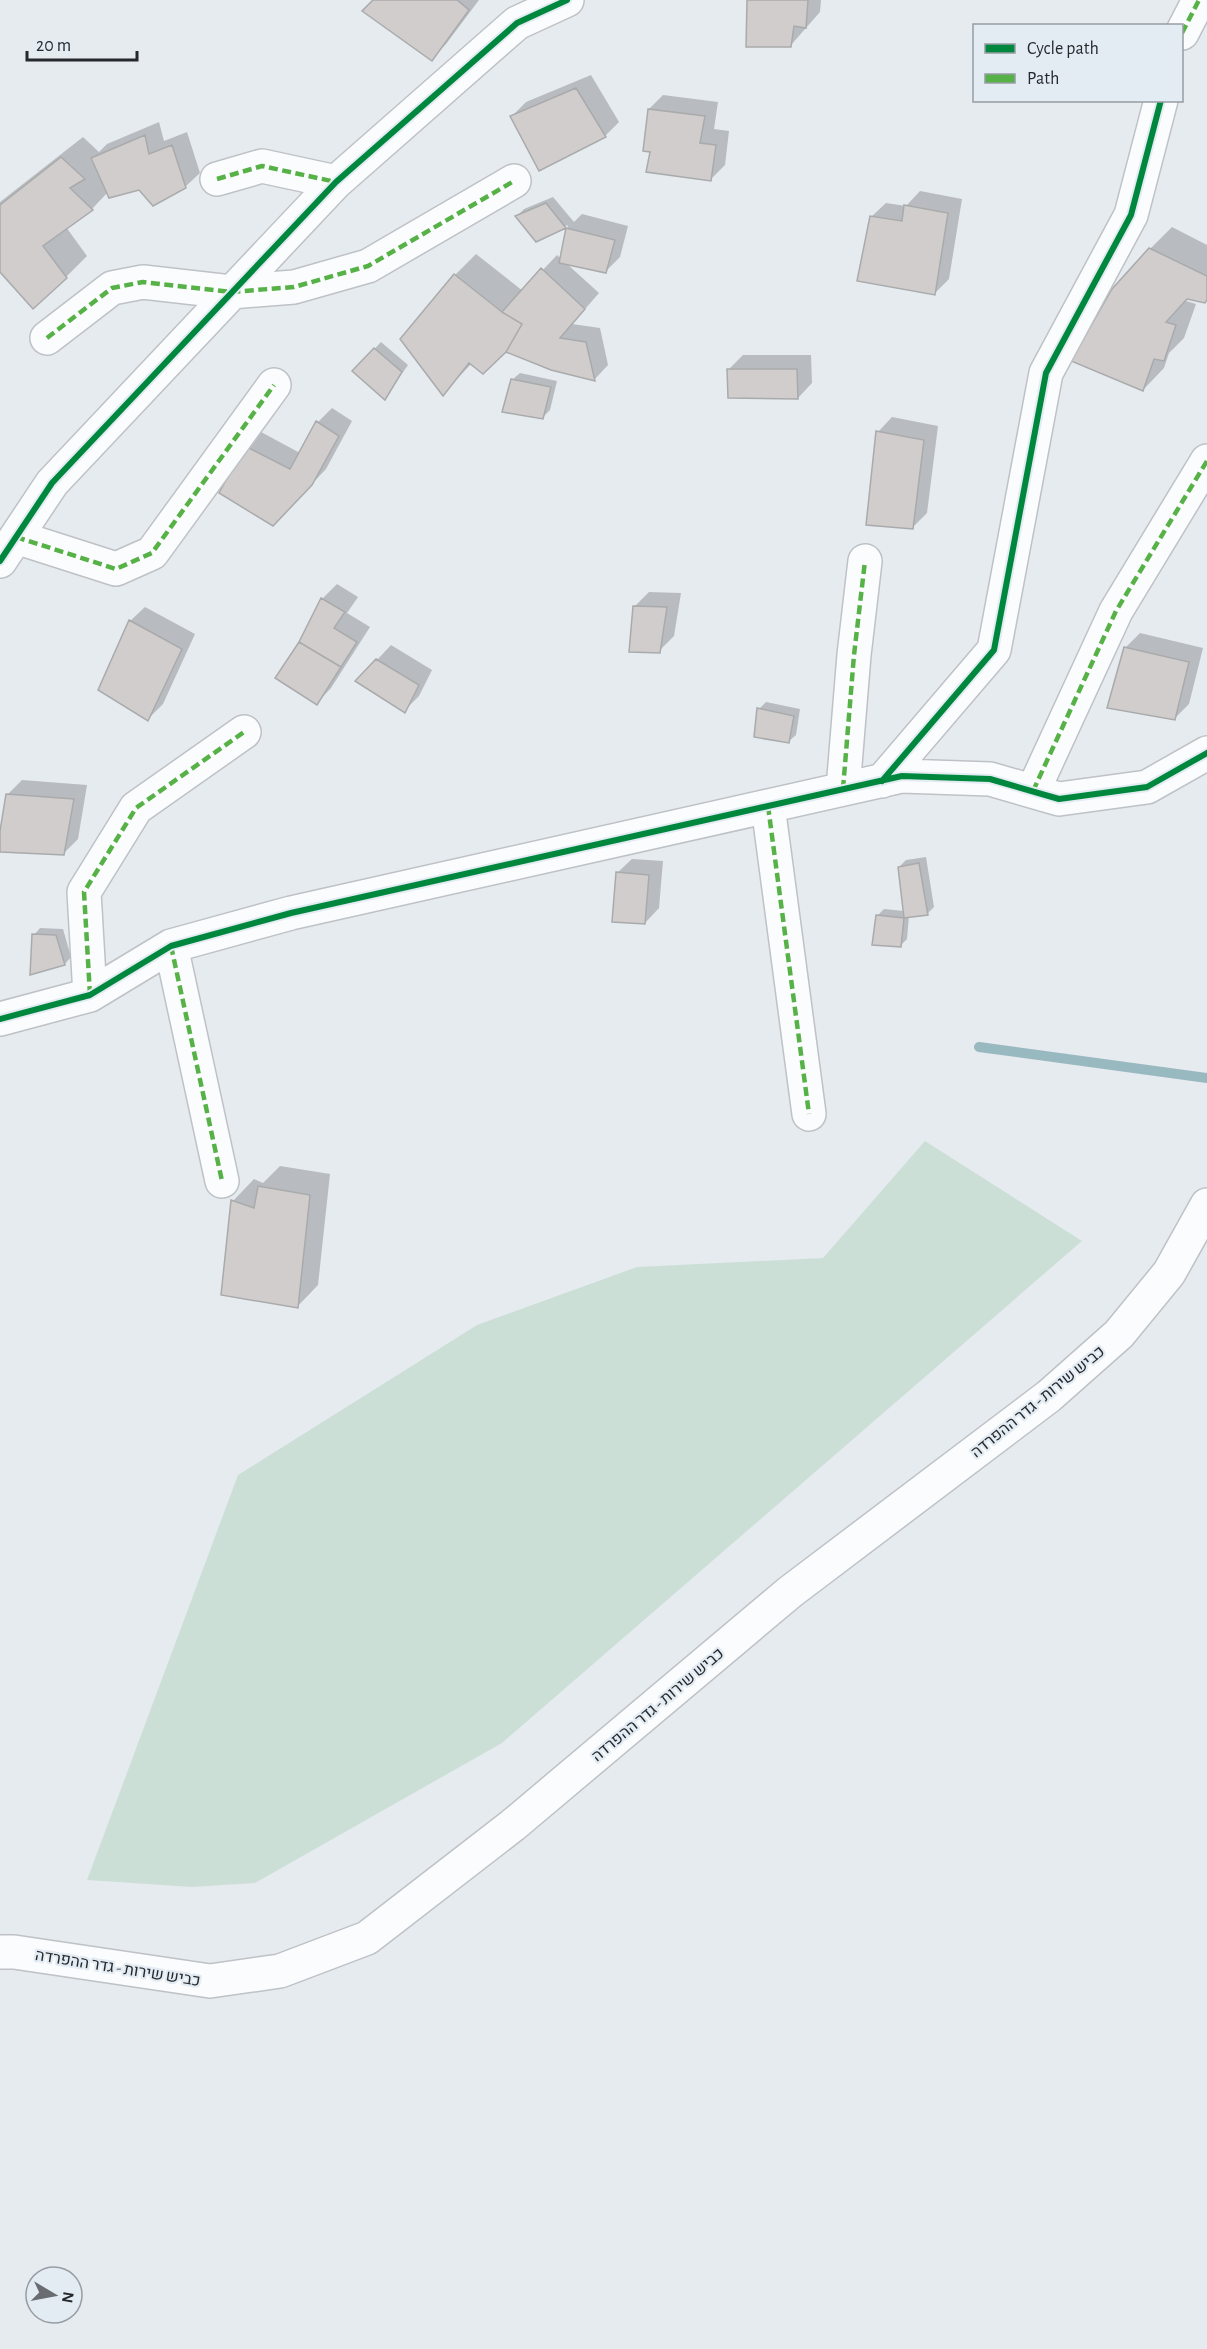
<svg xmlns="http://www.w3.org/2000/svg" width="1207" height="2349" font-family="'Alegreya Sans',Heebo,sans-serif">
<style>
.green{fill:#ccdfd6}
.shadow{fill:#0003}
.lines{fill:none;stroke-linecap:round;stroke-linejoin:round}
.stream{stroke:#99b9c1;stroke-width:10}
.building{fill:#d1cdcc;stroke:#a9aaab;stroke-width:1.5}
.minor-casing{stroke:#bec2c6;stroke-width:36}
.minor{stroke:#fbfcfd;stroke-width:33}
.quiet{stroke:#56b246;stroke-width:4.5;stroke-dasharray:9 4.5;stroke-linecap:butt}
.cycleway-casing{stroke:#e3ebf3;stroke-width:10}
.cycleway{stroke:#00873e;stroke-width:6}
.labels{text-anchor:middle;stroke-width:4.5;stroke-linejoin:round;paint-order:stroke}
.street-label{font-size:16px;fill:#26292c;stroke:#e3ebf3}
</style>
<rect width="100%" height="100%" fill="#e6ebf0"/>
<!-- green -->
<path class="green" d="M925,1141L1082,1241L502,1743L255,1883L192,1887L87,1880L238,1475L477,1325L637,1267L823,1258Z"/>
<!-- shadow -->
<path class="shadow" d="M375,0H479L446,44L431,59Z
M748,0H821L820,12L791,45Z
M591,75L619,122L605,136L512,116L526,102Z
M663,95L718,102L714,129L729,131L725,165L711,179L649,109Z
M159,122L164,141L187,132L200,173L185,187L140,188L108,192L92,209L66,227L87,256L66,277L0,270V202L83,137L99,152L107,144Z
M920,191L962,199L949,279L935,293L871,217L886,203L906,206Z
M553,197L574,222L582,214L628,226L620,257L605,272L566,263L599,293L572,324L600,328L608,365L594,380L507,350L472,363L443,394L455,275L476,254L523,291L557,255L561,259L568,225L536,240L517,216L524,209Z
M1172,227L1207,245V299L1188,298L1186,301L1196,304L1184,338L1169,353L1164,368L1143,390L1150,249Z
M381,342L408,365L385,398L354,371Z
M743,355H811L812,383L798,398L729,369Z
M520,373L557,381L550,410L543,417L513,379Z
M332,408L352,421L326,469L287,510L247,447L261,432L300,453L318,422Z
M892,417L938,426L927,513L913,527L878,432Z
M337,584L358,597L347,613L370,627L331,688L317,703L300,643L323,598Z
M649,592L681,593L674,636L659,651L635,606Z
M145,607L195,634L163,704L148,719L130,621Z
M1140,633L1203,648L1189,704L1175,718L1109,706L1126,647Z
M391,645L432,670L419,696L404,711L377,660Z
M766,702L800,709L796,735L789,741L759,709Z
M22,780L87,785L78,839L63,854L0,850L7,795Z
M926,857L934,907L927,914L909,916L907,939L900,946L877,916L884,909L904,911L899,867L906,860Z
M632,859L663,861L659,908L645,923L617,873Z
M40,928L63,929L71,957L65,964L34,935Z
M280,1166L330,1174L318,1285L297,1307L233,1201L254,1179L263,1183Z"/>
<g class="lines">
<!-- stream -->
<path class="stream" d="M979,1047L1207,1078"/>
</g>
<!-- building -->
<path class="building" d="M373,0H457L469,10L432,61L362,11Z
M747,0H808L806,28L794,26L791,47H746Z
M576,88L606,137L539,171L510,116Z
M648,109L705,116L700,143L716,145L711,181L646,172L650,152L643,151Z
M145,135L149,154L172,145L186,188L153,206L139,190L109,198L91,158Z
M61,157L85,179L70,188L93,210L43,246L67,278L33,309L0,272V205Z
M546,203L566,228L536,242L515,216Z
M904,205L948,213L935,295L857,281L870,216L902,221Z
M566,228L615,240L606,273L559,263Z
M1149,248L1207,276V300L1205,303L1187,299L1166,322L1176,325L1164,361L1154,359L1143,391L1071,361L1112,289Z
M541,268L585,309L560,338L586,342L595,381L551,370L506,352L522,324L502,312Z
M454,274L502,312L522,324L506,352L483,374L469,363L443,396L400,339Z
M374,348L402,372L385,400L352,371Z
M727,369H797L798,399L728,398Z
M511,379L551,387L543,419L502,412Z
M316,421L339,436L312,485L273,526L219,493L245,446L290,469Z
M876,431L924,440L913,529L866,525Z
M321,598L345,612L334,628L357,642L341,667L299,642Z
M633,606L667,607L660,653L629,652Z
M129,620L182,649L148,721L98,690Z
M299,642L341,667L317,705L275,678Z
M1124,647L1189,662L1175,720L1107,708Z
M376,659L419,685L405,713L355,681Z
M757,708L794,716L789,743L754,737Z
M6,794L74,799L64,855L0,852V831Z
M919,863L928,915L904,918L898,867Z
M616,872L649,875L645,924L612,922Z
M876,915L904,918L901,947L872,945Z
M32,934L56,935L65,965L30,975Z
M258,1186L310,1195L298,1308L221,1295L231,1200L254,1208Z"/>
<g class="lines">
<!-- minor casing -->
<g class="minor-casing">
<path id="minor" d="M1182,33L1199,0
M217,179L262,166L336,182
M47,338L112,288L143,282L231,292L294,287L368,266L514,181
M16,537L116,569L152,553L274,385
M0,561L52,483L336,182L517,23L567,0
M882,781L994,650L1046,373L1131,215L1161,100
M843,789L854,655L865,561
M1033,791L1116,611L1207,461
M768,806L809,1114
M171,946L222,1181
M90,995L84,892L136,808L244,732
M0,1019L90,995L171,946L291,913L902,776L990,779L1059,799L1147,787L1207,753
M0,1952H14L210,1981L280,1971L367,1938L513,1825L790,1592L1049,1396L1119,1334L1169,1273L1207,1205"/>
</g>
<!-- minor -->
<use href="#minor" class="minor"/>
<!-- quiet -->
<path class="quiet" d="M1182,33L1199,0
M217,179L262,166L336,182
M47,338L112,288L143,282L231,292L294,287L368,266L514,181
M16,537L116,569L152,553L274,385
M843,789L854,655L865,561
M1033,791L1116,611L1207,461
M768,806L809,1114
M171,946L222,1181
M90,995L84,892L136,808L244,732"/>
<!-- cycleway casing -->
<g class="cycleway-casing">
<path id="cycleway" d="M0,561L52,483L336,182L517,23L567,0
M882,781L994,650L1046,373L1131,215L1161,100
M0,1019L90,995L171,946L291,913L902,776L990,779L1059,799L1147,787L1207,753"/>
</g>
<!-- cycleway -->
<use href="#cycleway" class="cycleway"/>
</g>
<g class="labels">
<!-- street labels -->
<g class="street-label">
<text transform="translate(1037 1401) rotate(-39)" y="6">כביש שירות - גדר ההפרדה</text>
<text transform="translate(657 1704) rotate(-40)" y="6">כביש שירות - גדר ההפרדה</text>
<text transform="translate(118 1967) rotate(9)" y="6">כביש שירות - גדר ההפרדה</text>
</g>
</g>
<!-- legend -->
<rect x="973" y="24" width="210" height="78" fill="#e3ebf3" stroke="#979da3" stroke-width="1.5"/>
<rect x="985" y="44" width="30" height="9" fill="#00873e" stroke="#979da3" stroke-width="1.5"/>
<text x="1027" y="54" font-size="18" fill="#26292c">Cycle path</text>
<rect x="985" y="74" width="30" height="9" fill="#56b246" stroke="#979da3" stroke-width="1.5"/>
<text x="1027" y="84" font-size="18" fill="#26292c">Path</text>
<!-- north arrow -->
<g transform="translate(54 2295) rotate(100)"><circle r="28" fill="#e3ebf3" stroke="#979da3" stroke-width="1.5"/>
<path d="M0-4.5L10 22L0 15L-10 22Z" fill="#696d71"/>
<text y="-9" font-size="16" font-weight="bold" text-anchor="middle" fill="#26292c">N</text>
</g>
<!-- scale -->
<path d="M27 51v9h110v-9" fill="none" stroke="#26292c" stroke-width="3"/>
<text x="36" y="51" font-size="18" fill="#26292c" stroke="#e3ebf3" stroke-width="4.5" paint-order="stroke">20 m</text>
</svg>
